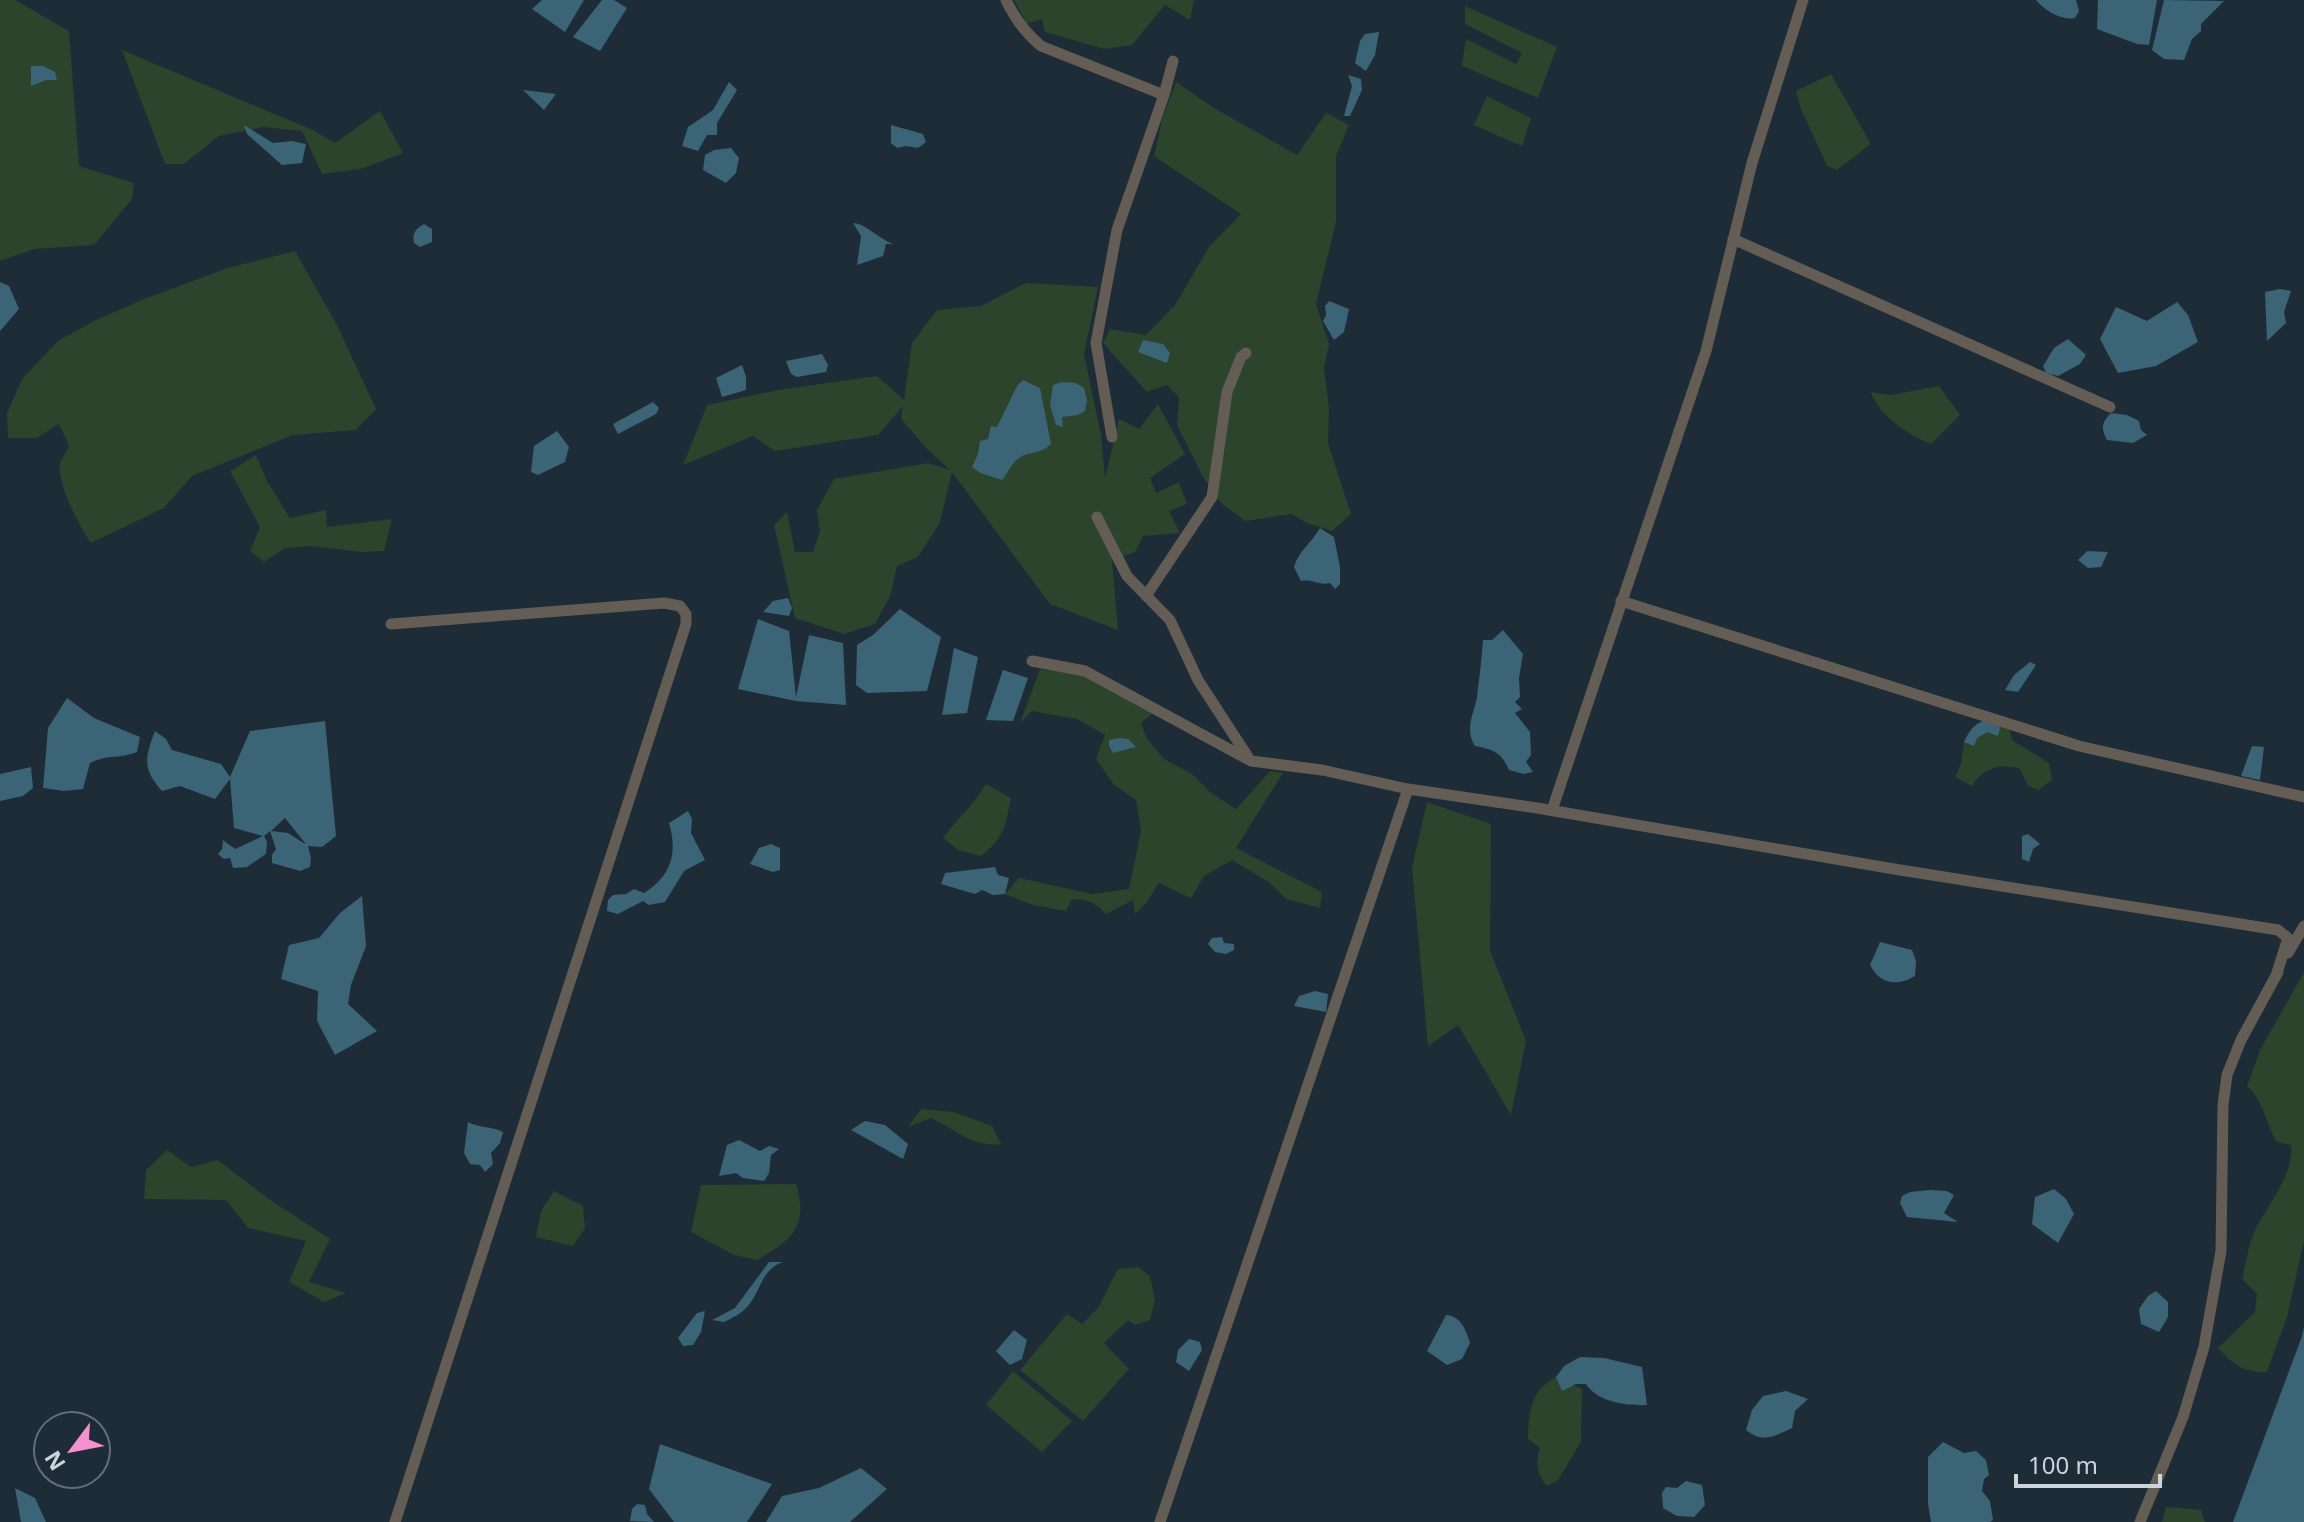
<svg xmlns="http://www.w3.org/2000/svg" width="2304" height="1522" font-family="'Noto Sans',sans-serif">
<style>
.green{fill:#2b442b}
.water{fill:#3b6476;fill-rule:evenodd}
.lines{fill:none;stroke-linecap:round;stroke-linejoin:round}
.street{stroke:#635d56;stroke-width:11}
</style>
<rect width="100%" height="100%" fill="#1d2c37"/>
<!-- green -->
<path class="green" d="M0,0H15L69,31L79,166L134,183L132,199L94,245L34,249L0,261Z
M1014,0H1194L1190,20L1165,5L1132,45L1104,49L1045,32L1042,19L1027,24Z
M1465,6L1557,47L1538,98L1462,66L1466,39L1516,64L1522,53L1465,24Z
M122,50L313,130L335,143L380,111L403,153L361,169L322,174L302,131L263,127L219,136L184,164H165Z
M1831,74L1871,144L1837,170L1827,166L1801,109L1796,91Z
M1176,82L1214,108L1297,155L1326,113L1349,125L1336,156V222L1316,304L1329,344L1324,368L1329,408L1328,443L1351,514L1332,531L1307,523L1292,514L1245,521L1221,503L1202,475L1177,425L1179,397L1167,385L1147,392L1103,343L1110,329L1146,335L1175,305L1209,247L1241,214L1154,156L1162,119Z
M1487,96L1531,118L1522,146L1474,125Z
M295,251L337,325L376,409L356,430L293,435L192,476L164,508L91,543C79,526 57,484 60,464C61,458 67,451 69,446L59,424L37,438H8L7,413L22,379L58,341L96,320L144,299L228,268Z
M1026,283L1098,287L1084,354L1101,435L1105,478L1119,419L1139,429L1158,404L1185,454L1150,478L1156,493L1179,482L1187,504L1169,511L1180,533L1143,536L1135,552L1122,557L1110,537L1118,630L1050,604L952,472L940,522L918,557L897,566L890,596L875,624L844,634L795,618L774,525L787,512L795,552H813L820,531L817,510L834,479L928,463L950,470L928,450L901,419L903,406L878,435L775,451L753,436L683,465L707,405L778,390L877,376L904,400L912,343L937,310L981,306Z
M1939,386L1960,415L1931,444C1908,435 1878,415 1871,392L1890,395Z
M256,455L267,481L290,518L326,510L327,527L392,519L384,551L362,552L311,546L285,548L264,562L250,551L260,527L230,471Z
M1040,669L1092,675L1153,713L1141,723L1147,739L1164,759L1192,774L1210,792L1236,809L1270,771L1283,773L1236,848L1322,892L1320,908L1286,899L1270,883L1232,860L1204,876L1191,898L1159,883L1146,903L1135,914L1133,900L1106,914C1095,902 1088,900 1072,899L1066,911L1033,905L1005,894L1019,878L1092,894L1129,889L1141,831L1136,800L1114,785L1096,759L1105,735L1077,719L1032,711L1020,723Z
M2007,723L2013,741L2049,763L2052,780L2039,790L2028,786L2020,769C2000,763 1983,768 1972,786L1955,777L1961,764L1964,742Z
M986,784L1011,798C1005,826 1005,838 981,856L958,850L943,838C957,819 974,804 986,784Z
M1427,802L1491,824L1490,951L1526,1041L1511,1115L1458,1025L1428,1046L1412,867Z
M2304,972V1241L2287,1317L2267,1372C2244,1373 2234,1365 2218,1348L2255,1312L2257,1294L2242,1279C2246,1264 2248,1245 2255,1230C2268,1205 2294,1174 2291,1145L2277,1142C2266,1125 2263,1099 2247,1086L2260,1050Z
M921,1109L953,1112L992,1126L1001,1144C973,1148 955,1129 931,1118L908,1127Z
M167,1150L191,1167L218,1160L266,1197L330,1239L309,1282L346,1293L324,1302L289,1282L306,1241L248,1228L226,1200L144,1199L146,1170Z
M796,1184C809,1226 792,1240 757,1260L734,1255L691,1232L701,1185Z
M554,1191L583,1206L585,1228L573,1246L536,1237L541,1211Z
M1138,1267L1150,1276L1155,1300L1150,1320L1135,1325L1128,1320L1104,1343L1129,1369L1083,1421L1020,1370L1067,1314L1082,1324L1098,1308L1118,1269Z
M1013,1371L1072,1421L1042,1452L986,1405Z
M1556,1377L1582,1389L1581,1442L1558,1480L1547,1486C1537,1474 1535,1463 1540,1448L1528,1439C1529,1411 1530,1391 1556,1377Z
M2166,1507L2201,1510L2205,1522H2162Z"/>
<!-- water -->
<path class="water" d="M542,0H584L565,32L532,9Z
M602,0H614L627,8L600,51L573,37Z
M2036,0H2076L2079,11L2075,18C2061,21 2044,10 2036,0Z
M2098,0H2157L2149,45L2137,44L2097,29Z
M2164,0L2224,1L2201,24V31L2192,39L2184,60L2164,59L2152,50Z
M1379,32L1375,55L1366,71L1355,63L1360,41L1365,34Z
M31,66H43L55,72L57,80H46L31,86Z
M1348,75L1361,79L1362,90L1350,116H1344L1352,86Z
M729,82L737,90L717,123V135H707L698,151L682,146L688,127L713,110Z
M523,90L556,94L544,110Z
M244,125L273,143L292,141L306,144L302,163L282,165L247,134Z
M891,125L923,134L926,142L918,148L906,146L897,148L891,143Z
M731,148L739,158L736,173L726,183L703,170L705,155L714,150Z
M853,223C864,223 880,239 893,244H886L883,256L857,265L861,236Z
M424,224L432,229V242L420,247L414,243C412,232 416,229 424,224Z
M0,282L9,286L19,309L0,331Z
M2280,289L2291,291L2284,312L2286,323L2267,341L2265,292Z
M1329,301L1349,309L1344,332L1334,340L1323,321L1326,315L1325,306Z
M2177,302L2188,315L2198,342L2156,366L2118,373L2100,339L2116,307L2147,321Z
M2068,339L2086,355L2080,364L2058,376L2046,373L2043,366L2054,348Z
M1143,340L1163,344L1170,353L1167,363L1138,352Z
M822,354L828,365L826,372L797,377L791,374L786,361Z
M742,365L746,377V390L722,397L716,378Z
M1023,380L1040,388L1051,444C1041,454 1030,451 1019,458C1011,464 1008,473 1002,480L980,473L972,467L978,454L980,441L988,439L991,426L997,427L1017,386Z
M1062,382L1076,383L1084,388L1087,400L1085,411L1078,415L1062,417L1063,427L1056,425L1050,405L1053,385Z
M653,402L659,408L656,414L618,434L613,424Z
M2111,413L2127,415L2139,421L2141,430L2147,435L2133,443L2107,440C2101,428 2101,423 2111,413Z
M557,431L569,447L565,462L538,475L531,472L534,446Z
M1320,528L1334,537L1340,567V584L1335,589L1330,583C1319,586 1311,578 1301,581L1294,567C1298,552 1312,542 1320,528Z
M2087,551L2108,552L2101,567L2088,568L2078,560Z
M788,598L792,608L789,616L763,612L773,601Z
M900,609L941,637L927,691L867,693L856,685L857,645L873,635Z
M758,619L789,631L796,697L809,635L843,643L846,705L796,701L738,689Z
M1503,630L1523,654L1519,678L1520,697L1515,702L1522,709L1515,713L1530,732L1531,755L1526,762L1533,772L1524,774L1509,770C1502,752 1492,749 1475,746C1464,729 1474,714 1477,697C1479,678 1482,659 1483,640H1492Z
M954,648L978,657L967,713L942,715Z
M2030,662L2036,665L2018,692L2005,690L2014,675Z
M1003,670L1028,678L1013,721L986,720Z
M67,698L94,718L140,737L137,752C120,759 108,754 90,763L83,789L64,791L43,788L48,728Z
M1992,719L2000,728L1998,736L1987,732L1977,738L1974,746L1964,742C1971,728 1976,721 1992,719Z
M325,721L336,836L322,847L308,846L311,858L310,867L300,871L272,863V855L276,849L270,831L264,836L267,842L266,854L247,867L233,868L230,858L224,859L218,854L222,849L223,840L235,849L263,836L234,828L230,779L215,799L180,786L162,791C142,769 145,757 155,731L166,739L172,750L221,764L230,777L250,731ZM285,818L305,843V844L288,833L271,831Z
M1120,738L1128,739L1136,747L1113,753L1109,746V740Z
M2252,746L2264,747L2260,780L2241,776Z
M31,767L33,788L23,796L0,801V774Z
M688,811L692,819L691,833L705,860L684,871L665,902L649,905L643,901L618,914L607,911L608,900L613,895L626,894L634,889L644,893C671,876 678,853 669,823Z
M2028,834L2040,844L2033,849L2029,862L2022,859V836Z
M771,844L780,848V870L773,872L750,864L759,848Z
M995,867L998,875L1009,878L1005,894L993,895L982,890L975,894L941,884L945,873Z
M362,896L366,946L351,985L348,1004L377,1031L335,1055L317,1021L318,991L281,979L289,945L319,938L340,913Z
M1222,937L1224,943L1234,944V950L1226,954L1215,952L1208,944L1212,938Z
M1880,942L1912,950L1916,961L1915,976C1897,987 1880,984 1870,965Z
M1315,991L1328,994L1326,1012L1294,1006L1299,996Z
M865,1121L885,1125L908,1144L903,1159L851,1130Z
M468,1122C479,1128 491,1126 503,1132L500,1143L491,1153L493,1164L485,1172L480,1165L470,1164L464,1153Z
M739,1140L760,1151L769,1146L779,1149L771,1155L769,1173L764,1181L743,1178L736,1173L719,1176L727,1145Z
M2054,1189L2066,1199L2074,1214L2058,1243L2032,1224L2035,1197Z
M1930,1190L1947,1191L1954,1195L1944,1213L1958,1222L1907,1217L1900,1203L1902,1196L1910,1192Z
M769,1262H783C761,1269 761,1292 747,1307C741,1314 732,1318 724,1322L712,1320L735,1308Z
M2156,1291L2168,1302V1317L2159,1332L2141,1324L2139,1309L2148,1296Z
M705,1311L701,1332L693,1345L683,1346L678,1338L697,1313Z
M1446,1315C1461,1316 1466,1330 1470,1343L1462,1359L1447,1365L1427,1351Z
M2304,1327V1522H2233L2302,1336Z
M1014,1330L1027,1340L1022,1359L1010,1365L996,1351Z
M1189,1339L1200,1342L1202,1350L1189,1371L1176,1362L1178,1350Z
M1580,1357L1604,1358L1642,1367L1647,1405C1627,1406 1597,1402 1586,1384H1576L1562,1391L1556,1377L1564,1366Z
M1786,1391L1808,1399L1795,1411L1792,1428C1774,1436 1764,1444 1746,1430L1752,1410L1763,1396Z
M1943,1442L1964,1453L1976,1451L1986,1460L1989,1475L1984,1479L1982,1491L1990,1501L1993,1520L1990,1522H1931L1928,1504V1457Z
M660,1444L772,1484L747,1522H674L649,1489Z
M861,1468L887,1489L850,1522H766L782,1496L819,1488Z
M1686,1481L1702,1485L1705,1505L1694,1517L1677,1516L1663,1508L1662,1493L1666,1487L1677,1488Z
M15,1488L35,1498L46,1522H21Z
M637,1504L645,1505L647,1514L654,1522L630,1521L632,1509Z"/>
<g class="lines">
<!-- street -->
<path class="street" d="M1006,0C1015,19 1025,33 1041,46L1164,95
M1733,239L2110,407
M1112,437L1096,343L1117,230L1164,95L1173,61
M1097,517L1127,576L1170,620L1198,680L1248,757
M1146,596L1212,497L1227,392L1241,357L1246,353
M1621,601L2079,746L2304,797
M391,624L664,603L680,606L686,614V624L395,1522
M1032,661L1085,671L1251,761L1322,770L1408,789L1537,808L1894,869L2278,930L2288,938L2276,976
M1552,810L1706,351L1752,163L1803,0
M2288,953L2304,926
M1160,1522L1408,789
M2140,1522L2183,1417L2204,1347L2221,1251L2223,1105L2227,1075L2241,1040L2278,972"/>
</g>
<!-- north arrow -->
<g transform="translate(72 1450) rotate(238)"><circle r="38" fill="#1d2c37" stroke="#626f79" stroke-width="2"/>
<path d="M0-6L14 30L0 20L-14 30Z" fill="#f690cf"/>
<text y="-12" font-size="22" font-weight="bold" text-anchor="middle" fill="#cad4db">N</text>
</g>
<!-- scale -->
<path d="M2016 1474v12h144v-12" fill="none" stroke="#cad4db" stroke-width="4"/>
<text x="2028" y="1474" font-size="24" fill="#cad4db" stroke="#1d2c37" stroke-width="6" paint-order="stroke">100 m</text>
</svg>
